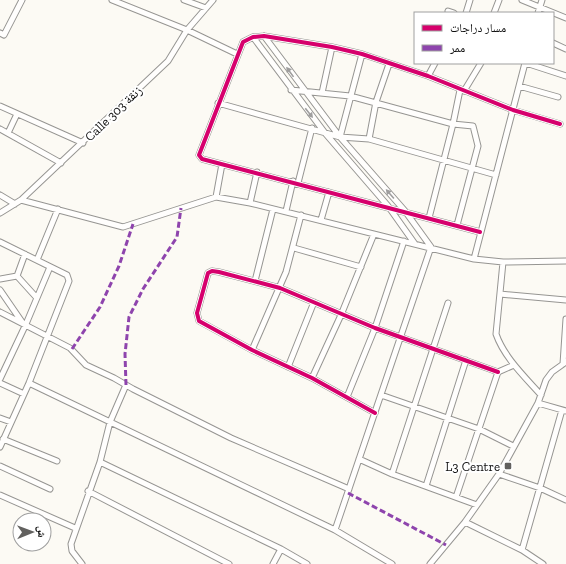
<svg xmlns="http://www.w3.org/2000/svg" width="566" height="564" font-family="'Zilla Slab','Noto Naskh Arabic',serif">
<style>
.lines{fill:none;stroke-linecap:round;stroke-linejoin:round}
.street-casing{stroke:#969592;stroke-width:7}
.street{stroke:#fffefd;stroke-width:5}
.quiet{stroke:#8e44ad;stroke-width:3;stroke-dasharray:6 3;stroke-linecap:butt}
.cycleway-casing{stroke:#fff;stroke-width:6}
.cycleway{stroke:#d6006c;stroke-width:4}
.oneway{fill:#9f9e9e}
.poi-dot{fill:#62615f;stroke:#fff;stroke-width:1.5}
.labels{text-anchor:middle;stroke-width:4;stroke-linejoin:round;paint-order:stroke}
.street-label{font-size:13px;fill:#0f0f0f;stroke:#fff}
.poi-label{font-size:13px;fill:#0f0f0f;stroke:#fff;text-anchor:end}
</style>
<rect width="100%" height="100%" fill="#fcfaf4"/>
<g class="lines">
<!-- street casing -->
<g class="street-casing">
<path id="street" d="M112,0L187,30L237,54
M184,0L206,8
M522,0L566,18
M448,11L454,13
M466,13L470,0
M494,13L499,0
M538,13L542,0
M0,33L4,35L22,0
M264,36L340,137L405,211L431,247L335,530
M253,37L325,133L388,206L415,244
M553,43L566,49
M526,63L566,76
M428,76L435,63
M519,86L558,97
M291,90L350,96L453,124L473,126L478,146L457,225
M464,91L481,63
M322,93L332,47
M218,103L340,137L369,139L496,175
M0,106L83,143
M0,129L61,163
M8,133L17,114
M340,137L362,54
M369,139L376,102L389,64
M298,183L312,128
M0,195L15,204
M216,197L222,164
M21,200L123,227L216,197L250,203L474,259L503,262L566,261
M250,203L257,172
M286,211L293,181
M0,213L21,200L168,61L187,30L213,0
M429,218L453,124L460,90
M321,220L329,192
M480,232L202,159L199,155L243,42L253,37L264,36L332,47L362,54L428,76L513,110L560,124
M0,242L67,275L69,281L29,383L0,447
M294,248L361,267
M474,259L525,63
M37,260L58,209
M503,262L496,334C504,357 524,376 541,395
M17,276L36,297
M17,276L25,254
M0,279L17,276
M255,281L273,209
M0,290L22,322
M500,294L566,300
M0,312L70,348L86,365L114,378L133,389L231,438L349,489
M252,350L286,272L301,215
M563,364L566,319
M288,367L314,302
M312,378L341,315L374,234
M0,379L26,324L50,267
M0,383L24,394
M29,383L335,530L392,564
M381,395L479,429L513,446
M347,397L375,328L404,241
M538,403L566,411
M375,413L312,378L252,350L199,321L197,313L208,273L212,271L219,272L280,288L375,328L498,372
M0,418L11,422
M3,439L57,461
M359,459L392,474L477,505
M100,462L281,549L307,564
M0,466L50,489
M392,474L448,303
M499,474L540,488L566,500
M426,486L466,360
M88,491L229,564
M0,495L75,528
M456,497L498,372L514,365
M465,522L522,550L543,564
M522,550L562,410
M82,564L72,551L71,544L100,462L110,422L126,385
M273,564L281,549
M430,564L465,522L499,474L538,403L546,380L552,372L566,362"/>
</g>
<!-- street -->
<use href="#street" class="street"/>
<!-- quiet -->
<path class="quiet" d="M72,349L100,307L119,266L133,224
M126,385L125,354L129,317L143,289L177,237L181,208
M348,493L446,545"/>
<!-- cycleway casing -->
<g class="cycleway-casing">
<path id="cycleway" d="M480,232L202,159L199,155L243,42L253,37L264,36L332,47L362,54L428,76L513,110L560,124
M375,413L312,378L252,350L199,321L197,313L208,273L212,271L219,272L280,288L375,328L498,372"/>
</g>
<!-- cycleway -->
<use href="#cycleway" class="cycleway"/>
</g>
<!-- one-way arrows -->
<defs><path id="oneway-solid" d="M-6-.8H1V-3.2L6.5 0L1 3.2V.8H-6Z"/></defs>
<g class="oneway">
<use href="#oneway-solid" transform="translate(290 72) rotate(-126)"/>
<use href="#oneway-solid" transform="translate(309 113) rotate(52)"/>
<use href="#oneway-solid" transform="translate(390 194) rotate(-131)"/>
</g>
<!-- markers -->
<rect class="poi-dot" x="504" y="462" width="8" height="8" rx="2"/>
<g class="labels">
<!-- street labels -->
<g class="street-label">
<text transform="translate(113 113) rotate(-44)" y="5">Calle 303 زنقة</text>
</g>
<!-- poi labels -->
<g class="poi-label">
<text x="500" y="471">L3 Centre</text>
</g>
</g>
<!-- legend -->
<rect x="414" y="12" width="140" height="52" fill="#ffffff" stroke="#9f9f9f"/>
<rect x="422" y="25" width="20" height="6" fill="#d6006c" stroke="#9f9f9f"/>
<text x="450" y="32" font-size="12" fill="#0f0f0f">مسار دراجات</text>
<rect x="422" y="45" width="20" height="6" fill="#8e44ad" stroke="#9f9f9f"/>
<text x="450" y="52" font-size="12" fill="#0f0f0f">ممر</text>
<!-- north arrow -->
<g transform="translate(32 532) rotate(89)"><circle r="19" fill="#ffffff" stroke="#9f9f9f"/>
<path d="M0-3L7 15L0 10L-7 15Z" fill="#62615f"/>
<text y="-6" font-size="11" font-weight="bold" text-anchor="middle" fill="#0f0f0f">ش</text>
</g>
</svg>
